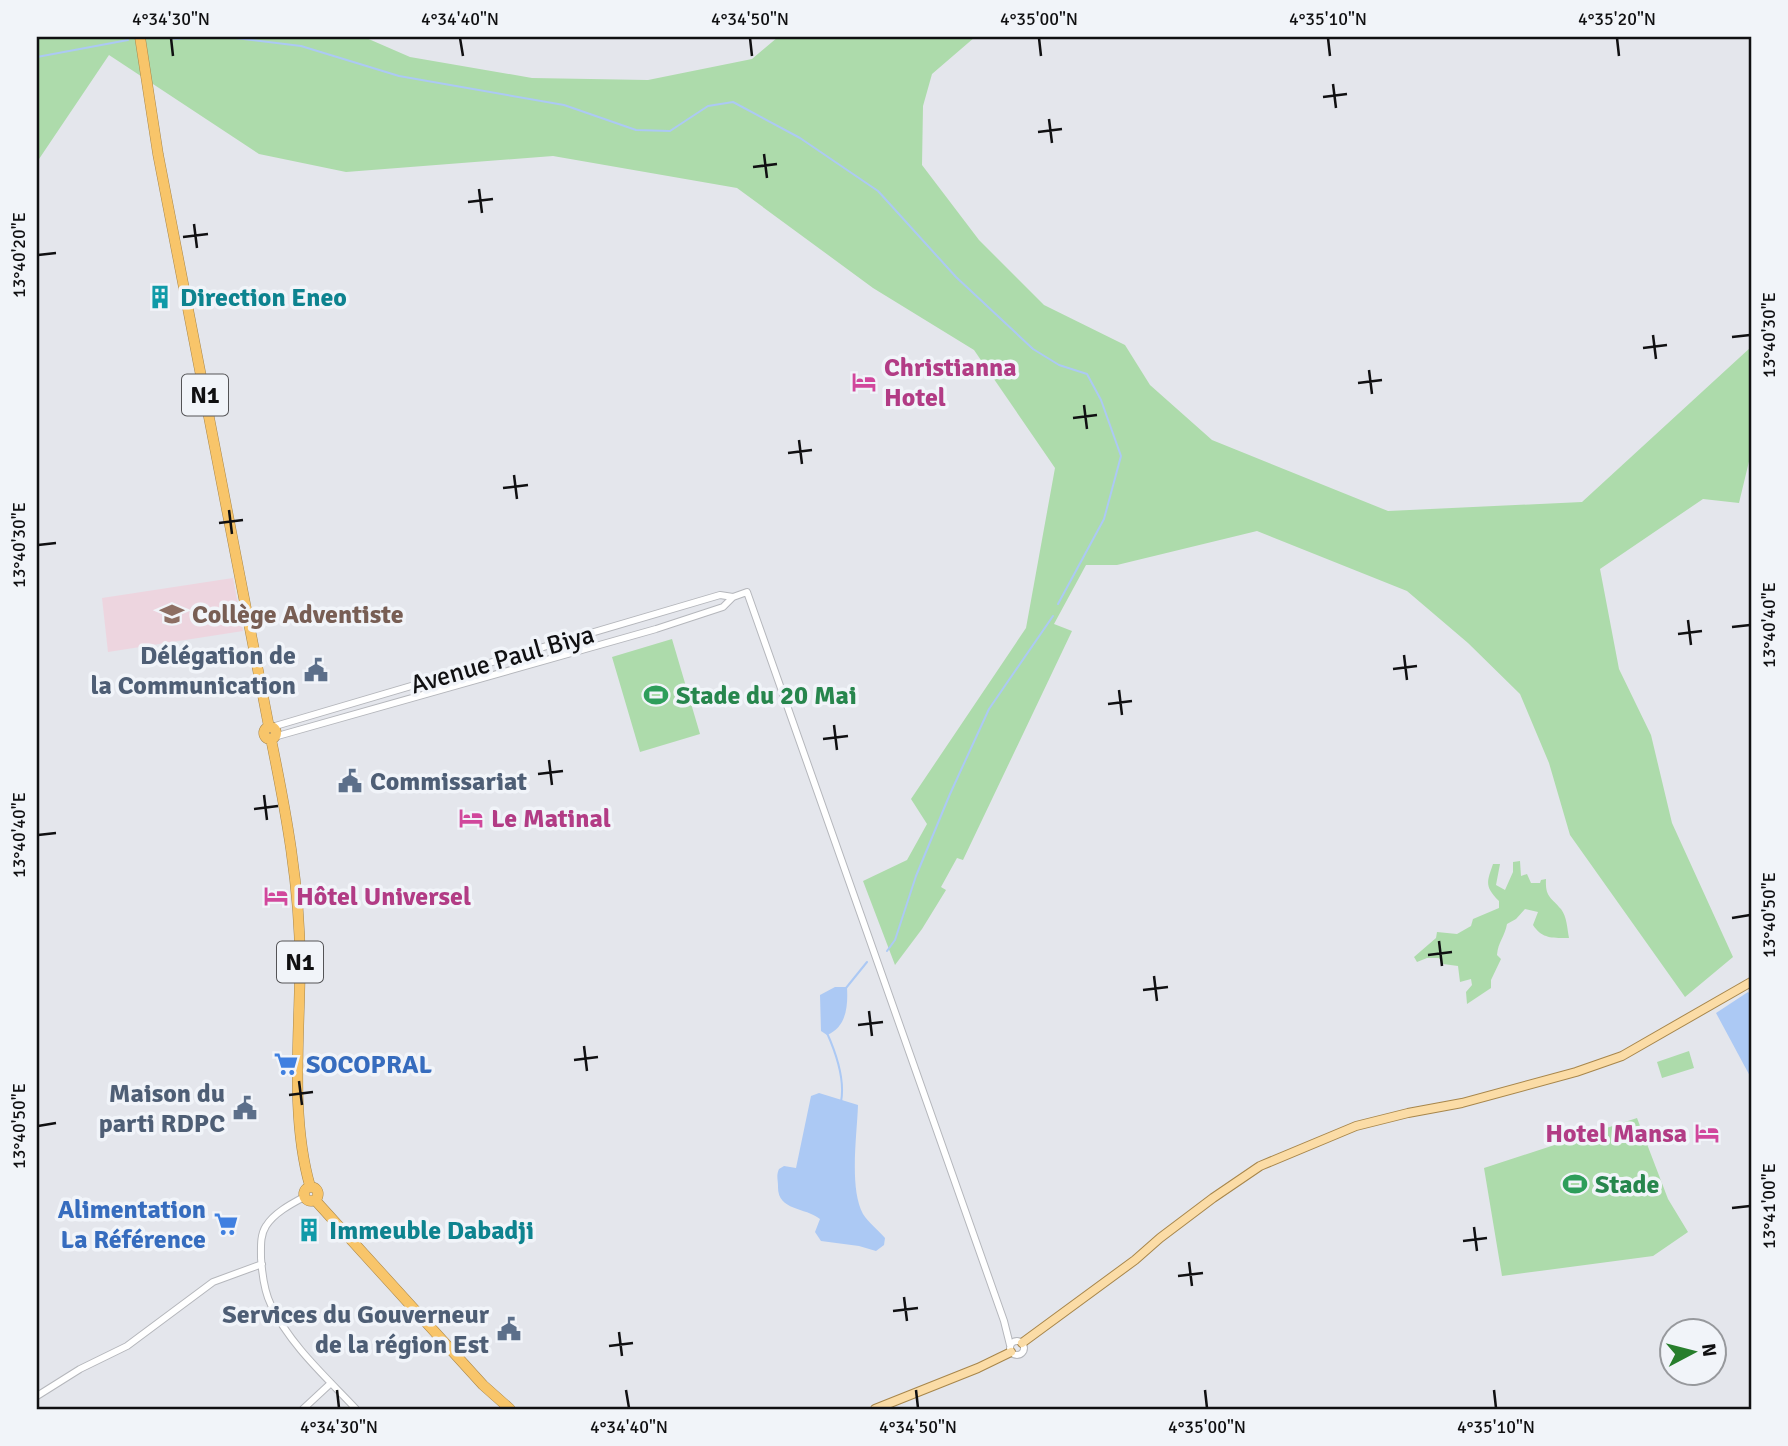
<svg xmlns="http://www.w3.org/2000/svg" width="1788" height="1446" font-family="Signika,sans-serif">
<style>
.education{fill:#edd5df}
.green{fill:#addbab}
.water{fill:#acc9f4}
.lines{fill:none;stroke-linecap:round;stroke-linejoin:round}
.stream{stroke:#acc9f4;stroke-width:2}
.minor-casing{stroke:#b5b7bc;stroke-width:8}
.major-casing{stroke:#a7864b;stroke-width:10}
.highway-casing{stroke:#a7864b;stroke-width:11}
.minor{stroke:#fff;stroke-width:6}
.major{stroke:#fbdca6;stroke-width:8}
.highway{stroke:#f8c56a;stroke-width:10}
.ticks{fill:none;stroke:#101012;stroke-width:2.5}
.labels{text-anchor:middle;stroke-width:7;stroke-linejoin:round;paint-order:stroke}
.shield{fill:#f1f4f9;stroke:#545457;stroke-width:2}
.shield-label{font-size:24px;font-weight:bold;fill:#101012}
.culture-label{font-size:26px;font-weight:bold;fill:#0d838f;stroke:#f1f4f9;text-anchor:start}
.hotel-label{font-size:26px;font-weight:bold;fill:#b23c85;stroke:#f1f4f9;text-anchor:start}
.education-label{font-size:26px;font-weight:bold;fill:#785e54;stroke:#f1f4f9;text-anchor:start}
.service-label{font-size:26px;font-weight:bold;fill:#4e5e75;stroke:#f1f4f9;text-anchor:end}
.street-label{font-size:26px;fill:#101012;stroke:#f1f4f9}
.leisure-label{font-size:26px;font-weight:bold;fill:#27864d;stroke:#f1f4f9;text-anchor:start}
.shop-label{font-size:26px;font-weight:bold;fill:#366cbe;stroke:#f1f4f9;text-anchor:start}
.neatline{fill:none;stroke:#101012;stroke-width:2.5}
.ticks-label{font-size:18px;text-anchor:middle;fill:#101012}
</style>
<rect width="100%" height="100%" fill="#e4e6ec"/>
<!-- education -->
<path class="education" d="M233,578L243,631L108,652L102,598Z"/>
<!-- green -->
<path class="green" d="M37,37H364L410,57L532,78L648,80L752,59L778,37H975L932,74L923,106L922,165L979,240L1044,305L1125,345L1150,385L1212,440L1388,511L1582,502L1751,347V453L1739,503L1703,499L1600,569L1619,669L1651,735L1672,823L1733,957L1685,997L1570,835L1549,763L1520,694L1468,643L1407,591L1257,531L1117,565H1086L1054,624L1072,631L963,860L957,858L941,887L946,890L922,929L895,965L863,881L907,860L927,824L911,799L1026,628L1055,468L974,350L873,288L737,188L553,156L346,172L259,154L109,55L37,162Z
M672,639L700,734L640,752L612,657Z
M1520,861L1521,876L1527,874L1531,883H1540L1541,880L1546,879C1545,897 1551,897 1561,909C1567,917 1567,928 1569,938C1553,938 1542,939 1533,925L1538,912L1525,909L1516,919L1507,924C1505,936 1498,942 1497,955L1501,959L1491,980V988L1467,1004L1466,992L1472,985L1471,979L1460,982L1458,966L1443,964L1439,958H1427L1417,962L1414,957L1436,938L1437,932L1457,934L1471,926L1473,919L1499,908V901C1484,886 1487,882 1493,864H1500L1496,885L1505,890L1513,872V862Z
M1689,1051L1694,1068L1662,1078L1657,1062Z
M1637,1118L1668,1199L1688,1232L1653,1256L1502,1276L1484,1168Z"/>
<!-- water -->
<path class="water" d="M835,987H847C848,1005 847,1027 827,1035L821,1031L820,995Z
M1748,992L1751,995V1078L1716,1013Z
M819,1093L858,1105C857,1135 849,1188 863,1214C868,1222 878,1230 885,1238L884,1245L876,1251L859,1246L821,1241L815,1232L820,1219C805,1207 777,1211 778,1186C778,1179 776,1176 779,1169L784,1166L796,1168L811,1096Z"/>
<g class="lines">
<!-- stream -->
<path class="stream" d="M164,37L177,39L189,37
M227,37L301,46L399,76L564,105L636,130L670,131L708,106L733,102L800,138L878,191L956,277L1033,349L1059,365L1087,374L1101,400L1121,456L1104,519L1058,604
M37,57L128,40
M887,951L895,940L916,876L950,794L989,709L1053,616
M846,988L867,962
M827,1033C836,1053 845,1081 841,1102"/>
<!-- minor casing -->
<g class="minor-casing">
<path id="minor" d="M272,727L720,595L733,597
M274,737L656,629L723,607L733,597L747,592L1004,1321L1010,1345
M304,1197C291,1204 274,1213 266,1226C260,1235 261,1247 261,1258C262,1273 264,1291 271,1305C290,1345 326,1377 356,1409
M1010 1348a7 7 0 1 1 14 0a7 7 0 1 1-14 0Z
M37,1396L80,1369L127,1346L213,1282L262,1264
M303,1409L331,1383"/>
</g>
<!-- major casing -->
<g class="major-casing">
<path id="major" d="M1022,1343L1135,1260L1160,1238L1213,1198L1260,1166L1356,1126L1408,1113L1462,1103L1576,1072L1622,1056L1751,982
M875,1409L978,1368L1011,1352"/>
</g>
<!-- highway casing -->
<g class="highway-casing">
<path id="highway" d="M140,37L158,154L269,727
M264 733a6 6 0 1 1 12 0a6 6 0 1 1-12 0Z
M271,739C286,812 300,887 300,962C300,1034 290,1116 310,1186
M304 1194a7 7 0 1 1 14 0a7 7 0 1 1-14 0Z
M315,1200L483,1385L510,1409"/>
</g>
<!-- minor -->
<use href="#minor" class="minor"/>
<!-- major -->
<use href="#major" class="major"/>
<!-- highway -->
<use href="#highway" class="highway"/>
</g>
<!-- ticks -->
<path class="ticks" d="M171,38L173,56M460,38L463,56M750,38L752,56M1039,38L1041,56M1328,38L1330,56M1617,38L1619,56M1333,84L1336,108M1323,97L1347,94M1049,119L1052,143M1038,132L1062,129M764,154L767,178M753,167L777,164M479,189L482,213M468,202L493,199M194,224L197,248M183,237L208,234M38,255L56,253M1653,335L1656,359M1732,337L1750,335M1643,348L1667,345M1369,370L1372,394M1358,383L1382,380M1084,405L1087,429M1073,418L1097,415M799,440L802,464M788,453L812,450M514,475L517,499M503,488L528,485M229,510L232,534M219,523L243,520M38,545L56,543M1688,620L1691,645M1732,627L1750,625M1678,634L1702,631M1404,655L1407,680M1393,669L1417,666M1119,690L1122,715M1108,704L1132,701M834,725L837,750M823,739L848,736M549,760L552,785M538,774L563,771M264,795L267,820M254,809L278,806M38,835L56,833M1732,918L1750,915M1439,941L1442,966M1428,955L1452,952M1154,976L1157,1001M1143,990L1168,987M869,1011L872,1036M858,1025L883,1022M584,1046L587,1071M574,1060L598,1057M299,1081L302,1105M289,1095L313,1092M38,1126L56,1123M1732,1208L1750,1206M1474,1227L1477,1251M1463,1241L1487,1238M1189,1262L1192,1286M1178,1276L1203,1273M904,1297L907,1321M893,1311L918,1308M619,1332L622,1356M609,1346L633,1343M337,1390L339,1408M626,1390L629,1408M916,1390L918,1408M1205,1390L1207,1408M1494,1390L1496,1408"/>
<!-- icons -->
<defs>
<g id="building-bare" transform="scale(1.89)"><path d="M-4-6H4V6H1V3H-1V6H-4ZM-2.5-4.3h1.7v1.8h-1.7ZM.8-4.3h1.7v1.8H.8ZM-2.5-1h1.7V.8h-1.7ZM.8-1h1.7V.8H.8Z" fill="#0f9aa8" stroke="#f1f4f9" stroke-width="2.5" paint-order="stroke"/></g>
<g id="hotel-bare" transform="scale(1.89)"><path d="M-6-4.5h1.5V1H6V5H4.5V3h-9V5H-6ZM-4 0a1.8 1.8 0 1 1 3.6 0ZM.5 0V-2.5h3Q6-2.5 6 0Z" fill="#d1479c" stroke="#f1f4f9" stroke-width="2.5" paint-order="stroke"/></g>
<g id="school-bare" transform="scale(1.89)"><path d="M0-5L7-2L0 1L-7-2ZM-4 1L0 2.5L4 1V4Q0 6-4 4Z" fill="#8d6e63" stroke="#f1f4f9" stroke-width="2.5" paint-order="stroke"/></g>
<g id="civic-bare" transform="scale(1.89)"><path d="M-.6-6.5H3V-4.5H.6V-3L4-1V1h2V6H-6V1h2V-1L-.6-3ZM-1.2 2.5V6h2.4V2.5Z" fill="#5c6f8a" stroke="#f1f4f9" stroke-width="2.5" paint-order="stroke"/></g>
<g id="stadium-bare" transform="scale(1.89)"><path d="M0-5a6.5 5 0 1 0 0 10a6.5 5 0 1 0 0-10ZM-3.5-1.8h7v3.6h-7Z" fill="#2e9e5b" stroke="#f1f4f9" stroke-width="2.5" paint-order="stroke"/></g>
<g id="supermarket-bare" transform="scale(1.89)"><path d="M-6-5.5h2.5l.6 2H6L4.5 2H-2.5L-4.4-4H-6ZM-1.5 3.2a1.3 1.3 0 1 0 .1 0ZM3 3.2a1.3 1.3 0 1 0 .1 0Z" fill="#3f7fe0" stroke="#f1f4f9" stroke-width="2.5" paint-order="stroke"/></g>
</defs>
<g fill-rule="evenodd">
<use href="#building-bare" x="160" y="297"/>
<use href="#hotel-bare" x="864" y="382"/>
<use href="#school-bare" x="172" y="614"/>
<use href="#civic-bare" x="316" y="670"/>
<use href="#stadium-bare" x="656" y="695"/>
<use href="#civic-bare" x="350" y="781"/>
<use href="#hotel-bare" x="471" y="818"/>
<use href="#hotel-bare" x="276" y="896"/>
<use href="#supermarket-bare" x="286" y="1064"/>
<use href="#civic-bare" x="245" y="1108"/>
<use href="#hotel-bare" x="1707" y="1133"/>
<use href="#stadium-bare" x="1575" y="1184"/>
<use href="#supermarket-bare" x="226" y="1224"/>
<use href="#building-bare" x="309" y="1230"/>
<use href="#civic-bare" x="509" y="1329"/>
</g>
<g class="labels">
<!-- shield labels -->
<g class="shield">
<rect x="182" y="374.5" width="46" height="41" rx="5"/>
<rect x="277" y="941.5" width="46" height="41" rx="5"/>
</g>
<g class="shield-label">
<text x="205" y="403">N1</text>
<text x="300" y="970">N1</text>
</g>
<!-- culture labels -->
<g class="culture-label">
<text x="180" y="306">Direction Eneo</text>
<text x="329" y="1239">Immeuble Dabadji</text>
</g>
<!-- hotel labels -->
<g class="hotel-label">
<text x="884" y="376">Christianna<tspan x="884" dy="30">Hotel</tspan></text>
<text x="491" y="827">Le Matinal</text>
<text x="296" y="905">Hôtel Universel</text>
<text x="1687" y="1142" text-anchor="end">Hotel Mansa</text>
</g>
<!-- education labels -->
<g class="education-label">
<text x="192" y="623">Collège Adventiste</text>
</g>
<!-- service labels -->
<g class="service-label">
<text x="296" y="664">Délégation de<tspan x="296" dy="30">la Communication</tspan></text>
<text x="370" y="790" text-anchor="start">Commissariat</text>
<text x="225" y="1102">Maison du<tspan x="225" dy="30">parti RDPC</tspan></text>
<text x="489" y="1323">Services du Gouverneur<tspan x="489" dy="30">de la région Est</tspan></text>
</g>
<!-- street labels -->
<g class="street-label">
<text transform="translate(502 659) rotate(-16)" y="9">Avenue Paul Biya</text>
</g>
<!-- leisure labels -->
<g class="leisure-label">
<text x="676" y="704">Stade du 20 Mai</text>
<text x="1595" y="1193">Stade</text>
</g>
<!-- shop labels -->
<g class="shop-label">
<text x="306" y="1073">SOCOPRAL</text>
<text x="206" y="1218" text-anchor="end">Alimentation<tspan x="206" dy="30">La Référence</tspan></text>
</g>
</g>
<!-- border -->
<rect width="1788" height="1446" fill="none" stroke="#f1f4f9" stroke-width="77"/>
<!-- north arrow -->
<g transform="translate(1693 1352) rotate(83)"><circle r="33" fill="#f1f4f9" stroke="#97999d" stroke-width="2"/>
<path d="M0-5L12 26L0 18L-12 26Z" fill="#277e2c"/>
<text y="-10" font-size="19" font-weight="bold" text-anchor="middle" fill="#101012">N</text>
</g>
<rect x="38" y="38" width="1712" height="1370" class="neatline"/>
<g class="ticks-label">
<text x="171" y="25">4°34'30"N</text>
<text x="460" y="25">4°34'40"N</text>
<text x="750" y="25">4°34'50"N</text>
<text x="1039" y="25">4°35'00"N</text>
<text x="1328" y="25">4°35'10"N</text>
<text x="1617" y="25">4°35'20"N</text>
<text transform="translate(19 255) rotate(-90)" y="6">13°40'20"E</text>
<text transform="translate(1769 335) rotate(-90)" y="6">13°40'30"E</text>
<text transform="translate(19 545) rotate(-90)" y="6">13°40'30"E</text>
<text transform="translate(1769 625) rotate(-90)" y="6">13°40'40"E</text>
<text transform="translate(19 835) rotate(-90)" y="6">13°40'40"E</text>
<text transform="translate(1769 915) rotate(-90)" y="6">13°40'50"E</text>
<text transform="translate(19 1126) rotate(-90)" y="6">13°40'50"E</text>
<text transform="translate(1769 1206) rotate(-90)" y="6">13°41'00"E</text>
<text x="339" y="1433">4°34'30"N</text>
<text x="629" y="1433">4°34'40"N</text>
<text x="918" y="1433">4°34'50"N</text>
<text x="1207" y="1433">4°35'00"N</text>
<text x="1496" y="1433">4°35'10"N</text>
</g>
</svg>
